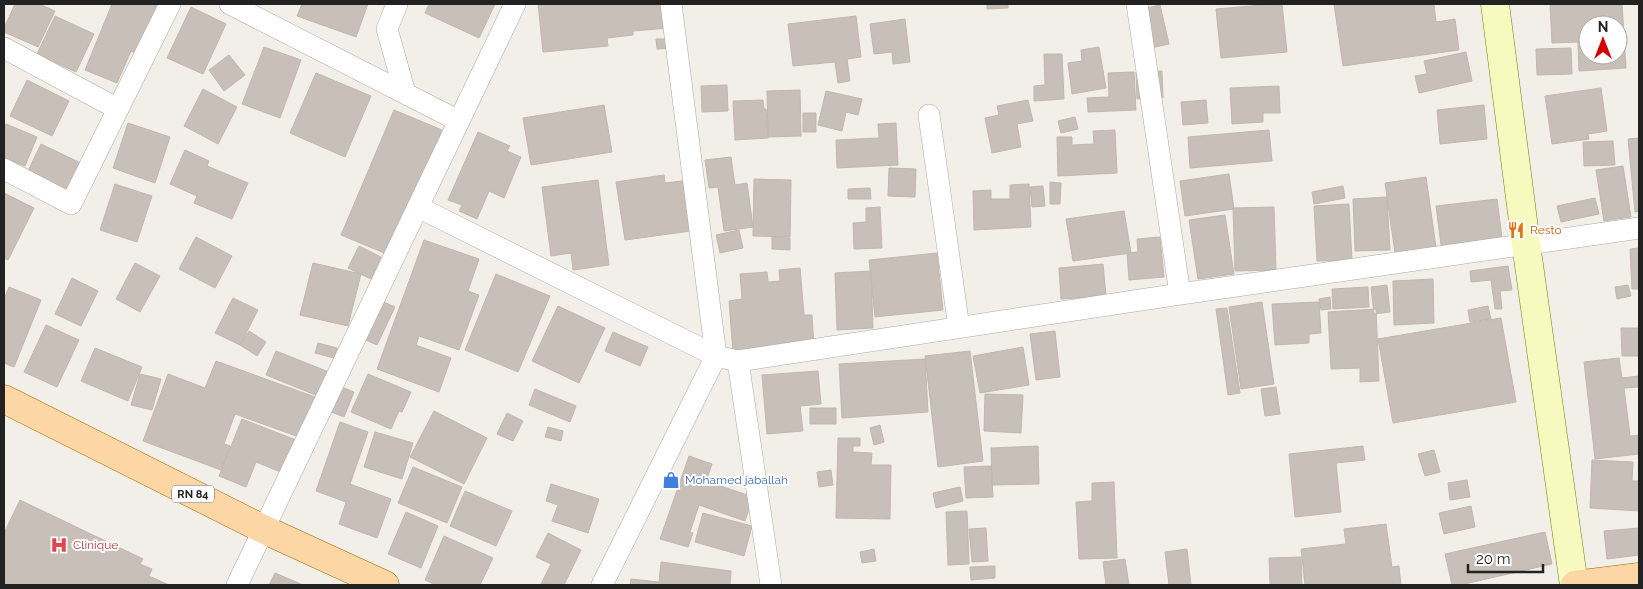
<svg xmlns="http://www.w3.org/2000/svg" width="1643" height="589" font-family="Raleway,sans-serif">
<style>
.building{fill:#c7bfb8;stroke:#c4b6ab;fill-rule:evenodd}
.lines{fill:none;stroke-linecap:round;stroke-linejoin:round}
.minor-casing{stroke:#a9a9a9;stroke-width:22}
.secondary-casing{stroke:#707d05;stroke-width:29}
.primary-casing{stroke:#a06b00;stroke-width:29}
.minor{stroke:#fff;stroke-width:21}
.secondary{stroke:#f7fabf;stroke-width:28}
.primary{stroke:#fcd6a4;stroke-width:28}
.labels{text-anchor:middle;stroke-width:4;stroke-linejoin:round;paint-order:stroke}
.shield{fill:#fff;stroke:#646464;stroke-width:1}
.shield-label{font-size:11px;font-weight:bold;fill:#222}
.food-label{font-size:12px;fill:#c56008;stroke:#fff;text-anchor:start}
.shop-label{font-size:12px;fill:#366cbe;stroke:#fff;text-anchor:start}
.health-label{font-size:12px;fill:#be3a42;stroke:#fff;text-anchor:start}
</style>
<rect width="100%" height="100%" fill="#f2efe9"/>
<!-- building -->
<path class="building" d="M15,4H39L55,11L38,47L4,32V28Z
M112,4H159L138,54L131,51L117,83L85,70Z
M302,4H368L356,37L297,16Z
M429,4H495L479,38L425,13Z
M538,4H666L669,28L633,31V35L607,38L608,46L543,52Z
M987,4H1008V8L987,9Z
M1274,4H1282L1287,52L1221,58L1216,9Z
M1334,4H1434L1436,22L1455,19L1459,50L1343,66Z
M1550,4H1622L1626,68L1579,71L1578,42L1552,43ZM1588,25H1618V55H1588Z
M1160,5L1169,44L1137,51L1129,12Z
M191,7L226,24L203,74L167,58Z
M55,16L94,34L76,72L37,54Z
M856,16L861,57L847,59L850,81L838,83L835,62L793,66L788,24Z
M905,19L910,62L893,64L892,52L874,54L870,24Z
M656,39H672L673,48L657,49Z
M264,47L301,60L280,118L242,104Z
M1099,47L1106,88L1072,94L1068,63L1082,61L1081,50Z
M1571,48L1572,74L1537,75L1536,49Z
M1466,52L1472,81L1419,93L1415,76L1427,74L1424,61Z
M1044,54H1062L1064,99L1034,101V86L1045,85Z
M229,55L245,75L224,91L209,70Z
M1162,71L1163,98L1137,99L1136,72Z
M1134,72L1136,110L1088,112L1087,98L1109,97L1108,73Z
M316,73L371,96L345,157L290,133Z
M27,80L69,101L52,136L10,116Z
M727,85L728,111L702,112L701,86Z
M1279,86L1280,113H1263V122L1232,124L1230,88Z
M1601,88L1607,131L1588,134L1589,139L1552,144L1545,96Z
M203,89L237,107L218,144L184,126Z
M800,90L801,136L768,137L767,91Z
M826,91L862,99L858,115L846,112L842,131L818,125Z
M763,100L764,109H766L768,138L735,140L733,101Z
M1028,100L1033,121L1017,124L1021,147L992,153L985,118L999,115L997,106Z
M1206,100L1208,123L1183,125L1181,102Z
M604,105L612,152L531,165L523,118Z
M1484,105L1487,139L1440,144L1437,110Z
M394,110L442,130L389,255L341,235Z
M803,113H816V132H803Z
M1075,117L1078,129L1061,133L1058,121Z
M128,123L170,137L155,183L113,168Z
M896,123L898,165L837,168L836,140L879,138L878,124Z
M6,124L37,137L25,166L4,158V130Z
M1115,130L1117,173L1058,176L1057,137H1072V145L1094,144L1093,131Z
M1269,130L1272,161L1190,168L1188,137Z
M478,132L510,146L507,151L521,157L504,198L489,191L477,219L459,211L462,205L448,200Z
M1639,138V211L1635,212L1628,139Z
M1613,141L1615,165L1584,166L1583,142Z
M41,144L85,165L70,196L26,175Z
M185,150L209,161L207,166L248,183L232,219L194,203L197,196L170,184Z
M731,157L735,185L747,183L753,227L724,231L718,187L709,188L705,160Z
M1623,166L1631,217L1604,221L1596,170Z
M889,168L916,169L915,197L888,196Z
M1229,174L1234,209L1185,216L1180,181Z
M664,175L665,183L690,180L698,230L625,240L616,182Z
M1426,177L1436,247L1395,253L1385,183Z
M754,179L791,180L790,237L753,236Z
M598,180L609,265L573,270L571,253L551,256L542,187Z
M1050,182L1061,183L1060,204H1050Z
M115,184L152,196L137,242L100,230Z
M1029,184L1031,227L974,230L973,191L991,190V199H1010V185Z
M1043,186L1045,206L1032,207L1030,187Z
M1343,186L1345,198L1314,204L1312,192Z
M870,188L871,199H848V189Z
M4,193L34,208L8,260L4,258Z
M1387,197L1390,250L1355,251L1353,199Z
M1595,198L1599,214L1561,222L1557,206Z
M1497,199L1502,238L1441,245L1436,206Z
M1349,204L1352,260L1317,261L1314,206Z
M880,207L882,248L854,249L853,223L866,222V208Z
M1274,207L1276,270L1235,271L1233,208Z
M1124,211L1131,253L1073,261L1066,219Z
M1225,215L1234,274L1198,279L1189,220Z
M739,230L743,248L720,253L716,235Z
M196,237L232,256L215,288L179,269Z
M772,237L790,238V250L772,249Z
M1160,237L1164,277L1129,280L1127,253L1138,252L1137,239Z
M424,240L479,259L468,291L479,295L459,350L419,336L416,345L451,358L439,392L377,369Z
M359,246L381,257L371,279L348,268Z
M1639,248V289H1632L1630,249Z
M937,253L943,310L875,317L869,260Z
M135,263L160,276L140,312L116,299Z
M313,263L361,274L348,326L300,315Z
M1103,264L1106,296L1061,299L1059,268Z
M1508,266L1512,290L1500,291L1502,309H1495L1491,280L1471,282L1470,271Z
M800,268L804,315H812L814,346L733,353L729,301L742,299L740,274L767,272L768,282L780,281L779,270Z
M871,271L873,328L837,330L835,273Z
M496,274L550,296L518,372L465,350Z
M72,278L98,291L81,326L55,314Z
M1433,279L1434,323L1394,325L1393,281Z
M1387,285L1390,312L1374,314L1371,287Z
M1628,285L1631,296L1617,299L1615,287Z
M9,287L41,300L14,367L4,363V299Z
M1368,287L1369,307L1333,309L1332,289Z
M1330,297L1331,309L1321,310L1319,299Z
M233,298L258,310L240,345L215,333Z
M377,299L395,307L377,345L359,337Z
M1262,302L1274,384L1241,389L1229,307Z
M1319,302L1321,333L1309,334V343L1275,345L1272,304Z
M558,306L605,328L579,383L532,361Z
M1488,306L1491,319L1470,322L1468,310Z
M1227,308L1240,393L1228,395L1216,309Z
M1376,309L1379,381L1360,382V368L1331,369L1328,312Z
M1501,318L1516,402L1393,423L1378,339Z
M46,325L79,340L57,387L24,372Z
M1621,328H1639V356H1622Z
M249,331L266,342L257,356L240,345Z
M1055,331L1060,377L1036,380L1030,334Z
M613,332L648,347L640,366L605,351Z
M318,343L337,348L334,358L315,353Z
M1023,347L1029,385L980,393L973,356Z
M95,348L142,367L128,401L81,381Z
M276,351L329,372L326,381L354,392L344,417L319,407L323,398L266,375Z
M970,351L983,461L938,467L925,356Z
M1619,358L1622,378L1639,376V387L1624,388L1630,436L1639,435V454L1595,459L1584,362Z
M925,359L928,412L842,418L839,364Z
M216,361L315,397L299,437L235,414L224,444L230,446L221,470L143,441L168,374L205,388Z
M818,371L821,404L800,406L803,431L767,434L762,375Z
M140,374L161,379L152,410L131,405Z
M368,374L411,392L402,412L399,411L391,429L351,412Z
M1276,387L1280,414L1265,416L1261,389Z
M535,389L576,406L570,422L529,405Z
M985,394L1023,395L1021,433L984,431Z
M810,408H836V424H810Z
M434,411L487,438L464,484L410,457Z
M507,413L523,421L513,441L497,434Z
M242,419L296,440L283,473L256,462L246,487L219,476Z
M340,422L368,432L350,484L391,499L377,538L339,524L346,502L316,491Z
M880,425L884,442L874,445L870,428Z
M548,427L563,431L561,441L545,437Z
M375,432L413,443L402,479L364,467Z
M838,438H860V446H853V452L872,453L871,465H891L890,519L836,518Z
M1038,446L1039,484L992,485L991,448Z
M1363,446L1365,460L1336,463L1341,512L1295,517L1289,454Z
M1434,450L1440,472L1425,476L1418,454Z
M689,456L712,464L706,481L753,497L745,521L699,505L690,532L693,533L688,547L660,539Z
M1592,460L1633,462L1632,481H1639V511L1590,508Z
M991,466L993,497L966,498L964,467Z
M413,467L462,487L447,523L398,503Z
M831,470L833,485L819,487L817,472Z
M1467,480L1470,497L1450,500L1448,483Z
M1114,482L1117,558L1079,559L1076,502L1092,501V483Z
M551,484L599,499L588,533L552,521L558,505L546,501Z
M960,487L963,501L936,508L933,493Z
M465,491L512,511L496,546L450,526Z
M20,500L143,559L140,564L152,569L149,576L169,585H4V530L5,531Z
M1471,506L1475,527L1444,534L1439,513Z
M967,511L969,564L948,565L946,512Z
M406,512L438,526L421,568L388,554Z
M703,513L752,526L744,556L695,542Z
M1386,524L1392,567L1399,566L1401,585H1305L1301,549L1346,544L1344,529Z
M986,528L988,561L972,562L969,529Z
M1639,528V555L1607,559L1604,531Z
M1545,532L1552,564L1460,585H1452L1445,554Z
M548,533L581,550L564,585L541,584L551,564L536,557Z
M444,536L493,558L480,585H436L425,580Z
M874,549L876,561L862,563L860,552Z
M1187,549L1191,585H1169L1165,552Z
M1301,557L1302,585H1270L1269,558Z
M1125,559L1129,585H1106L1103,562Z
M661,562L731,571L730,585H630L631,579L659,582Z
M995,566V578L971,580L970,567Z
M275,573L303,585H269Z"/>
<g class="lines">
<!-- minor casing -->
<g class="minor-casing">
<path id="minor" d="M230,4L459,121
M397,4L387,29L405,93
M1137,4L1180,294
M4,48L118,109
M929,115L959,328
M4,169L71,204L170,4
M418,207L716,356L738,361L1180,294L1639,228
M738,361L771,585
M237,585L515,4
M602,585L716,356L671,4"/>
</g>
<!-- secondary casing -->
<g class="secondary-casing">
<path id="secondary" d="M1495,4L1526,244L1574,585"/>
</g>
<!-- primary casing -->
<g class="primary-casing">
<path id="primary" d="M4,399L263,529L385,585
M1575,585L1639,577"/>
</g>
<!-- minor -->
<use href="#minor" class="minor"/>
<!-- secondary -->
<use href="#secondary" class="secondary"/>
<!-- primary -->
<use href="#primary" class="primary"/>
</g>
<!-- icons -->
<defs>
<g id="restaurant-bare" transform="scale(1.35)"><path d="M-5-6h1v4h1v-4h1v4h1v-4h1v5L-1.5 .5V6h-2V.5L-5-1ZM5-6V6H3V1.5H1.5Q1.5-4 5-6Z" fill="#e8710a" stroke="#fff" stroke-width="2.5" paint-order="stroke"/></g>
<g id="shop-bare" transform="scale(1.35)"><path d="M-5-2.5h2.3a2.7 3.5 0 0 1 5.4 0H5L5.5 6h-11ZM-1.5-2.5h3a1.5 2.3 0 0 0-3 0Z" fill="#3f7fe0" stroke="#fff" stroke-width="2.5" paint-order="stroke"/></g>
<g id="hospital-bare" transform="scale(1.35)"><path d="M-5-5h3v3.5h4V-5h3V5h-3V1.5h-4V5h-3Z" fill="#e0444e" stroke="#fff" stroke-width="2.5" paint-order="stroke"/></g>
</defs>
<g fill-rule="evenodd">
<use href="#restaurant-bare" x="1516" y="230"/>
<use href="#shop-bare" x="671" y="480"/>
<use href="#hospital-bare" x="59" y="545"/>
</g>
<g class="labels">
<!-- shield labels -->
<rect class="shield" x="172" y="485.5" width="42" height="17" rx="4"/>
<g class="shield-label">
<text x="193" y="498">RN 84</text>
</g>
<!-- food labels -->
<g class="food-label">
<text x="1530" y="234">Resto</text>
</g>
<!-- shop labels -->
<g class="shop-label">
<text x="685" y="484">Mohamed jaballah</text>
</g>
<!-- health labels -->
<g class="health-label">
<text x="73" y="549">Clinique</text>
</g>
</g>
<!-- border -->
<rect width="1643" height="589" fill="none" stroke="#222222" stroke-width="10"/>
<!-- north arrow -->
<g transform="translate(1603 40)"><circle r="24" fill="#ffffff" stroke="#a7a7a7"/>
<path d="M0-4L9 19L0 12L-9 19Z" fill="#d40000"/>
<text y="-8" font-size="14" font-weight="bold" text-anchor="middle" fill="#222222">N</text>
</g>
<!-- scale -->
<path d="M1468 564v8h75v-8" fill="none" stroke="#222222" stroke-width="2.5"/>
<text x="1476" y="564" font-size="15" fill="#222222" stroke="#ffffff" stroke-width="4" paint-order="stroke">20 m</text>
</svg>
